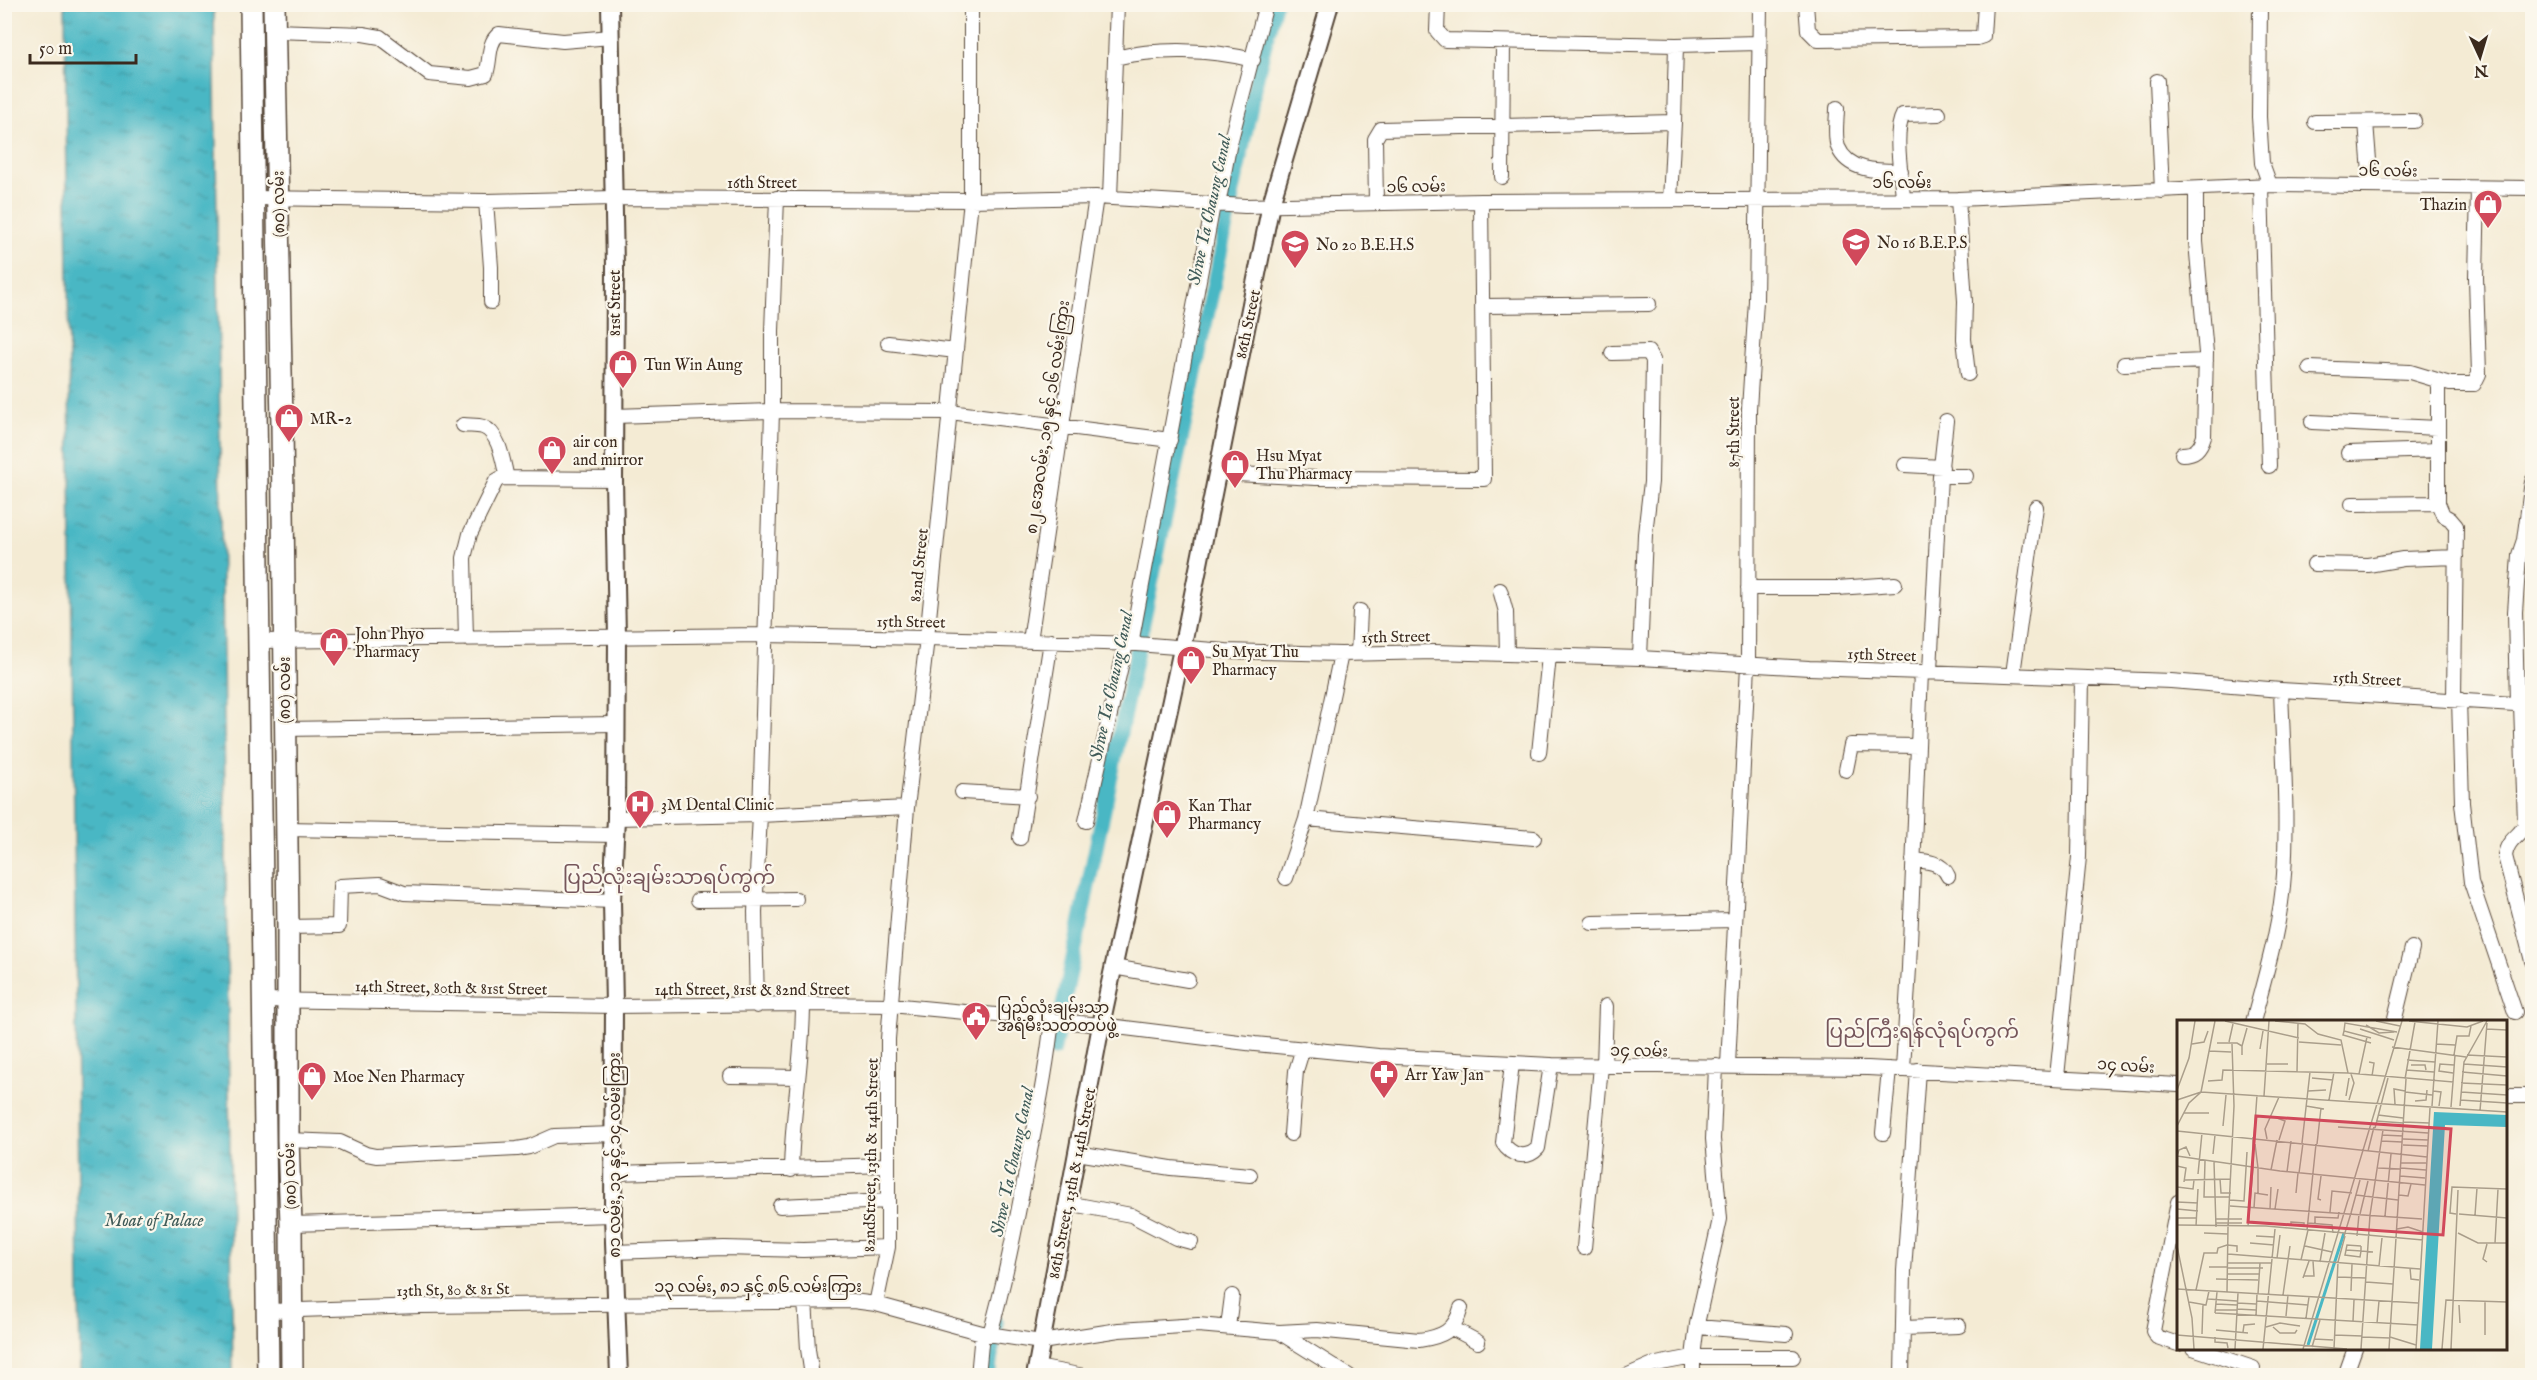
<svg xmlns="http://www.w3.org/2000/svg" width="2537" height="1380" font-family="'IM FELL English','Noto Sans Myanmar',serif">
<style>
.water{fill:url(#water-ripples);stroke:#427071;stroke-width:1.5}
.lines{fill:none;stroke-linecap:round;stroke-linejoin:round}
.canal{stroke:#49b7c4;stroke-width:15}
.minor-casing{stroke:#574739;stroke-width:16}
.tertiary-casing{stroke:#574739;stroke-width:20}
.primary-casing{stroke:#574739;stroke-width:24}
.minor{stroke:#fff;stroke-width:14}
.tertiary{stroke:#fff;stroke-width:16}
.primary{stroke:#fff;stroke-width:21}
.labels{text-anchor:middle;stroke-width:4.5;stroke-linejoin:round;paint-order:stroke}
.street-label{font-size:16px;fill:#3b2a1e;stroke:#fbf7ec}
.poi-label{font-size:16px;fill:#3b2a1e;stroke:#fbf7ec;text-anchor:start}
.water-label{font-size:18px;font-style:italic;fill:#405b58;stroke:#fbf7ec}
.quarter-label{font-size:20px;fill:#76565b;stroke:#fbf7ec}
.inset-river{fill:none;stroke:#49b7c4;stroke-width:3}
.inset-road{fill:none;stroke:#aa9e8b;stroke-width:1.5}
.view{fill:#d1495b;fill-opacity:0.15;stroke:#d1495b;stroke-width:3}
.inset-edge{fill:none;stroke:#3b2a1e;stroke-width:3}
</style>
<defs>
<pattern id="water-ripples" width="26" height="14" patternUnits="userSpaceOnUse" patternTransform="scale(1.5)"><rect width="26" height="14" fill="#49b7c4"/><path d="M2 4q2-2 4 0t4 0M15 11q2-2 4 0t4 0" fill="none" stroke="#3e959f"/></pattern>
</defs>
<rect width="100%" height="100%" fill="#fbf7ec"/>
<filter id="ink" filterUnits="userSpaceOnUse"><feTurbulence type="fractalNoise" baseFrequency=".0167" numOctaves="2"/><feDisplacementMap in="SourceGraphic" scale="12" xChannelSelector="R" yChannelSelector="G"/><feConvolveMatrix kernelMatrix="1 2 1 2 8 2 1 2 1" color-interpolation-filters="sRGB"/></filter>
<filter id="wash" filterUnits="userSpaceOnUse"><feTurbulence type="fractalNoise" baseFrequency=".008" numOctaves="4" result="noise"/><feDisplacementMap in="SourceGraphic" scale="24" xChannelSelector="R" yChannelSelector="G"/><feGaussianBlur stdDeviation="1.35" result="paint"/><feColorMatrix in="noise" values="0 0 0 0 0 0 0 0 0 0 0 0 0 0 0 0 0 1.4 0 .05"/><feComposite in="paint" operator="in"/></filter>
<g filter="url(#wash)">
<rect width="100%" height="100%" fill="#f4ebd4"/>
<!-- water -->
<path class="water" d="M65,5H214L233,1375H80Z"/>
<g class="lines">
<!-- canal -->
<path class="canal" d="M1054,1049L1258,72L1275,4
M988,1376L996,1322"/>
</g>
</g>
<g filter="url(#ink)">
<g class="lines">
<!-- minor casing -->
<g class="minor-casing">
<path id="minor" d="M1438,4L1437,31L1445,40L1676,45L1759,43
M1806,4L1808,30L1818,40L1977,38L1983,36L1985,4
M2260,4L2259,117L2262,163L2270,185
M274,31L363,34L380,37L429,74L471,78L486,74C491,61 487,43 499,34L563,41L611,37
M1115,58C1158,48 1210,49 1253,60
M2157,81L2162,191
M1837,108C1837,120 1834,136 1838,147C1848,172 1879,171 1901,171
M2315,122L2414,121
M2366,122L2371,186
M1502,177L1503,42
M2261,186L2269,466
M253,198L486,201L613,198L971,200L1096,197L1245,206L1481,201L1958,199L2270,185L2532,188
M1110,198L1117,4
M1903,198C1902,177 1893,133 1903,115L1939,114
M1958,199L1965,301L1964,339L1968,374
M1670,200L1674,122
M486,201L491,267V302
M1376,203L1375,139L1381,129L1674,122L1676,45
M1218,205L1229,147L1266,4
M1483,306L1649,304
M888,343L956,351
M1612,353L1648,352L1653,360L1651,482L1645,534L1640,658
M2124,364L2206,361
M2310,368L2410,372L2450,384H2474L2479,374L2476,278L2478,188
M2438,382V503L2443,515L2450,519L2456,526L2454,699
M614,416L772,411L950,412L1170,440
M2312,422L2438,428
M463,425C469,426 477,425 483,427C500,433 503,463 507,478
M2348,453L2438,450
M2182,454C2195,454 2200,449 2204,436L2206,353L2196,242V190
M1905,465L1942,467
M1217,473L1316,478L1484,479L1481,201
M1940,476H1966
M2352,504L2438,503
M2314,564L2368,565L2403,559L2456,557
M1748,588H1837L1895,584
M1500,590L1506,612L1507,654
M466,639L464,558L470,534L496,481L501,478L614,479
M258,641L764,635L927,638L1137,644L1226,651L1341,654L1435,652L1640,658L1809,668L2171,681L2281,690L2532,705
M1030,641L1096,197
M1131,644L1213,205
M1358,654L1360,611
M1930,671L1940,476L1946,421
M2013,674L2036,507
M2459,699L2462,803L2471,882L2515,1012
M2517,704L2515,612L2519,555L2524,540L2532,481
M2521,704L2525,823C2522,836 2507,838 2505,856L2532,961
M284,729L615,724
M1539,753L1549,656
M1846,770L1851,745L1918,746
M962,792L1028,796
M616,818L760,815L907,808
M1306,819L1534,838
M1086,821L1126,644
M286,829L615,835
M1020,838L1051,641
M1913,860C1926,861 1942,862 1948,876
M1286,878L1306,819L1341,654
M698,900L796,899
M1592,923L1735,920
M288,927L339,926L340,886L380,884L404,893L612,901
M1113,967L1188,980
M262,1000L614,1006L803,1004L891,1005L1101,1025L1255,1044L1378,1056L1551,1065L1868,1068L2178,1085
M757,1006L755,912L760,815L772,411V331L777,198
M2253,1022C2266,973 2281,924 2284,874C2288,813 2283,751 2281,690
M2394,1022L2412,948
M1512,1063L1503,1143C1511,1156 1527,1160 1538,1148L1551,1065
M1728,1065L1748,665L1749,409L1756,301L1760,4
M1604,1066L1606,1006
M1903,1069L1909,968L1921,672
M730,1076L797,1077
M2057,1077L2079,857L2082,678
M2506,1096H2532
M1883,1133L1889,1069
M1291,1134L1296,1071L1303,1048
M288,1140L340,1142L366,1154L376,1156L517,1149L529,1147L554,1136L614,1134
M1077,1153L1171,1168L1250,1175
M791,1170C792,1114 803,1059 803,1004
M615,1173L887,1165
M2178,1202L2153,1331L2157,1337L2178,1344
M1067,1203L1131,1215L1176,1238L1191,1242
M780,1206L888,1201
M291,1224L613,1215
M1584,1248L1601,1066
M614,1252L724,1248L803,1250L888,1247
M805,1300L808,1349L812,1376
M876,1304L888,1247V1039L907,808L927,638L971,200V4
M269,1311L421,1306L853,1301L876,1304L982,1333L1041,1342L1119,1330L1198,1325L1279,1332L1317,1330L1419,1340C1442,1337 1455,1331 1461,1308
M1228,1327L1232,1296
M1697,1327L1786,1334
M1452,1328L1478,1342
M1903,1328L1959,1326
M1279,1332L1349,1376
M990,1334C1007,1274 1018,1213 1030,1151C1039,1107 1047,1065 1052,1020
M2193,1348L2253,1368
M1037,1367L1084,1376
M978,1376L982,1333
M1626,1376L1651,1365L1693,1357H1793
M1693,1376V1357L1697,1324L1720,1219L1713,1139L1716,1066
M1902,1376L1904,1271L1918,1070
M2345,1376L2355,1348"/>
</g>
<!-- tertiary casing -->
<g class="tertiary-casing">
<path id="tertiary" d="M610,4L615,267L614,479L617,637L616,818L612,901L614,1006L613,1215L619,1376
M1035,1376L1101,1025L1182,649L1271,204L1330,4"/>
</g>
<!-- primary casing -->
<g class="primary-casing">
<path id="primary" d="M251,4L268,1376
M274,4L282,425L288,927V1140L291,1224L292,1376"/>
</g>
<!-- minor -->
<use href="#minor" class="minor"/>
<!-- tertiary -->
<use href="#tertiary" class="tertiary"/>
<!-- primary -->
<use href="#primary" class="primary"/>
</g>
</g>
<!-- icons -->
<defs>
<g id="shop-pin" transform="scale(1.5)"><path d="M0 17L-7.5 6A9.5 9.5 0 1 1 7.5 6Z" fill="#d1495b" stroke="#fbf7ec"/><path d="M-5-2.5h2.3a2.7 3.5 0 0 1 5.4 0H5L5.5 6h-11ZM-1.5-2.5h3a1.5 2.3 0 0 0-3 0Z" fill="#fff"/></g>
<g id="school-pin" transform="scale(1.5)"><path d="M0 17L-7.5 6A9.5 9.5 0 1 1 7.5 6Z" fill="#d1495b" stroke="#fbf7ec"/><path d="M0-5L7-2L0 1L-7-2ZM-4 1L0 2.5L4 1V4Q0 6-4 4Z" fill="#fff"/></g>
<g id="hospital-pin" transform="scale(1.5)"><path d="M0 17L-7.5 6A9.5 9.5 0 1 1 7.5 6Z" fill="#d1495b" stroke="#fbf7ec"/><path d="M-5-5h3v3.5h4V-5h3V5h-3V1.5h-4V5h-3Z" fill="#fff"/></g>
<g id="civic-pin" transform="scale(1.5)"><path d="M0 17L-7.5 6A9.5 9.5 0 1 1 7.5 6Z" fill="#d1495b" stroke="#fbf7ec"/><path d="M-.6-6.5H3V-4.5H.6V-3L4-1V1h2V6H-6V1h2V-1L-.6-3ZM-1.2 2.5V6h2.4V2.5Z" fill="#fff"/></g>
<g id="pharmacy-pin" transform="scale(1.5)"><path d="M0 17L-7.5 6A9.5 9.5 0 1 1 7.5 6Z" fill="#d1495b" stroke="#fbf7ec"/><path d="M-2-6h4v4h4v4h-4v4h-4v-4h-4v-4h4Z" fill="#fff"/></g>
</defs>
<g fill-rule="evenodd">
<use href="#shop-pin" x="2488" y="204"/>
<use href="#school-pin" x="1856" y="242"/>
<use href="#school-pin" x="1295" y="244"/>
<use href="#shop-pin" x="623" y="364"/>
<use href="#shop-pin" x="289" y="418"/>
<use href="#shop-pin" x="552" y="450"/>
<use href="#shop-pin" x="1235" y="464"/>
<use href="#shop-pin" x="334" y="642"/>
<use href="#shop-pin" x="1191" y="660"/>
<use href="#hospital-pin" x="640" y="804"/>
<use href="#shop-pin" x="1167" y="814"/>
<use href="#civic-pin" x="976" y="1016"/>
<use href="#pharmacy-pin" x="1384" y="1074"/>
<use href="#shop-pin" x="312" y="1076"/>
</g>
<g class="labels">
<!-- street labels -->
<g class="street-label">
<text transform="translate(2388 170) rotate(1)" y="6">၁၆ လမ်း</text>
<text x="762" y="188">16th Street</text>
<text x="1902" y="188">၁၆ လမ်း</text>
<text transform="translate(1416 186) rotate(-1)" y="6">၁၆ လမ်း</text>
<text transform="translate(278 204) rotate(-91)" y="6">(၈၀) လမ်း</text>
<text transform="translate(614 303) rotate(-90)" y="6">81st Street</text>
<text transform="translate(1247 324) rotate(-78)" y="6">86th Street</text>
<text transform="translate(1047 417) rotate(-82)" y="6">၈၂ အေလမ်း, ၁၅ နှင့် ၁၆ လမ်းကြား</text>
<text transform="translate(1733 432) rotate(-90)" y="6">87th Street</text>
<text transform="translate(918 565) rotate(-84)" y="6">82nd Street</text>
<text transform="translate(911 621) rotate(1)" y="6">15th Street</text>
<text transform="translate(1396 636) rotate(-1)" y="6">15th Street</text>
<text transform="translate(1882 654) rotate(2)" y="6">15th Street</text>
<text transform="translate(2367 678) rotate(3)" y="6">15th Street</text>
<text transform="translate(284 690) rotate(-90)" y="6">(၈၀) လမ်း</text>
<text transform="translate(451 987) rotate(1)" y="6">14th Street, 80th &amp; 81st Street</text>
<text x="752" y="995">14th Street, 81st &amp; 82nd Street</text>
<text transform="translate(1639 1050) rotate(1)" y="6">၁၄ လမ်း</text>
<text transform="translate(2126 1065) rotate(4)" y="6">၁၄ လမ်း</text>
<text transform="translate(614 1155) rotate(-90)" y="6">၈၁ လမ်း, ၁၃ နှင့် ၁၄ လမ်းကြား</text>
<text transform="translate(870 1155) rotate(-89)" y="6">82ndStreet, 13th &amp; 14th Street</text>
<text transform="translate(289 1176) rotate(-92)" y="6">(၈၀) လမ်း</text>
<text transform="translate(1071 1183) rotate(-79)" y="6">86th Street, 13th &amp; 14th Street</text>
<text x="758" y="1292">၁၃ လမ်း, ၈၁ နှင့် ၈၆ လမ်းကြား</text>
<text transform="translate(453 1289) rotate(-1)" y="6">13th St, 80 &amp; 81 St</text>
</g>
<!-- poi labels -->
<g class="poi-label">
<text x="2467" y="210" text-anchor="end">Thazin</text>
<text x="1877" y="248">No 16 B.E.P.S</text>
<text x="1316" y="250">No 20 B.E.H.S</text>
<text x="644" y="370">Tun Win Aung</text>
<text x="310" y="424">MR-2</text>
<text x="573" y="447">air con<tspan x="573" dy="18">and mirror</tspan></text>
<text x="1256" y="461">Hsu Myat<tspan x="1256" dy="18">Thu Pharmacy</tspan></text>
<text x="355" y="639">John Phyo<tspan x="355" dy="18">Pharmacy</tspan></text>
<text x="1212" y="657">Su Myat Thu<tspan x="1212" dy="18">Pharmacy</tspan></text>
<text x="661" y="810">3M Dental Clinic</text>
<text x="1188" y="811">Kan Thar<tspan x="1188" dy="18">Pharmancy</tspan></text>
<text x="997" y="1013">ပြည်လုံးချမ်းသာ<tspan x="997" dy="18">အရံမီးသတ်တပ်ဖွဲ့</tspan></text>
<text x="1405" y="1080">Arr Yaw Jan</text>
<text x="333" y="1082">Moe Nen Pharmacy</text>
</g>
<!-- water labels -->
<g class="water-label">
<text transform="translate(1209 210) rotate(-78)" y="6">Shwe Ta Chaung Canal</text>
<text transform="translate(1111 686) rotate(-78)" y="6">Shwe Ta Chaung Canal</text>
<text transform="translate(1012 1162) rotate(-78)" y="6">Shwe Ta Chaung Canal</text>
<text x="154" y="1226">Moat of Palace</text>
</g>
<!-- quarter labels -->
<g class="quarter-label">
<text x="669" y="884">ပြည်လုံးချမ်းသာရပ်ကွက်</text>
<text x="1922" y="1038">ပြည်ကြီးရန်လုံရပ်ကွက်</text>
</g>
</g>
<!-- overview -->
<g transform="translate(2177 1020)">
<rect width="330" height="330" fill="#f4ebd4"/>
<path d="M257,92L330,95V107L268,105L255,329H243Z" fill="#49b7c4"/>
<path class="inset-river" d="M131,325L167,213"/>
<path class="inset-road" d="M48,1L122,18M98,1L128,4L141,14L164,20L171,53M199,1L223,6M232,1L290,7L306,1M189,5L202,13L217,12M183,9L217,20M309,9L330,10M167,11L166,15L194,23M194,18L167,11L168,3L220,12M52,22L56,4M122,22L164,25M40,23H60L65,26V35M15,24L27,22L31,11M259,24L278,25M65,26L70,8M215,27L289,37M83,29L86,11M32,31L54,32M277,35L280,16H292L294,6M290,35L330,37M230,40L258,42M192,42L197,43L195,56M90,44H111M287,44L330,47M234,45H248L249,50M229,50L257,52M120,52L121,3M285,52L330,56M276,53L262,51L263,44L277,45M182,54L190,17M135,58L156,60M228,59L238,2M31,61L45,60L46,50L171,53L276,62L278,35M284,63L330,65M0,70L12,38L18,1M131,71L149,70M256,71L264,72L262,86M228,72L255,75M284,72L330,75M87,76L92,1M169,76L172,58M0,80L24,72L330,92M152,80L157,52M172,80L177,63L174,54M283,80L330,83M238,81L249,80L250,70M218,84L217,69L228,71M129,86L147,89M255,86L261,1M283,86L287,42L310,1M274,87L276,62M303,91L310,3M7,93H32M201,95L226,98M100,98L108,101L102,120M199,101L226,103M227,102L252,103M0,106L12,83L24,72L38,1M46,106L49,75M161,107L251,113M198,108L211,58M0,111L250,137M205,115L226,116M77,117L80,75M90,119L88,109L102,77M226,119L251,120M204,121L225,122M125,123L133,52M78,124L81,148M140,124L144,88M226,125L250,126M191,131L197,107M36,134L38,115M0,136L103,151L248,165M0,136L2,130L9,127L13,136M28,141L27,177H53M37,142L39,207M224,143H249M0,146L9,148L7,162M76,148V117M201,148L223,149M224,148L249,150M94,150L100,120M110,152L114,121M122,153L126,123M21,154L25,113M144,156L141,179L144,180M223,156L248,158M43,159L44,173H54M8,160L54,159M0,167L16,169L17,160M81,173V148M119,173L121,153M179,175L221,180M222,175L231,176L234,164M53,180L67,181L70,132M0,182L21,183M53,186L245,199M77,188L78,173L91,175M0,189L21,191M93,189L94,167M98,189L101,169M153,192L155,171L175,173M174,193L183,160M183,194L191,161M279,194L273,193L275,167L330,169M282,194L330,198M298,195L300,168M208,196L214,134M0,198H20M38,199H65M114,202L127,203V205H114ZM39,203H65M131,203L155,205L156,213M138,203V197L161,198L162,192M0,205L89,206L246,220M19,206L21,169M71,206L76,148M51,207L57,86L55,24M220,209L231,207L246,212M130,210L139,124M27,213L51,214M281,213L301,223H330M79,216L97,217M167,216L174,193M180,216L182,194M73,223L97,225M318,223L321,169M0,226L15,298L17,329M128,226L155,232M184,226L170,225L168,235L183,237L184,231L196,232M169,230L184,231V226M51,234L243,249M100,238L103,215M124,240L131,210M143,242L148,213M310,242L306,239L310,224M50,243H95M202,246L205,218M32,247H50M50,248H86M233,248L234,259L242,260M50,254H82M127,256H137L136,241M161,257L189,258M126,258L132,241M39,259L81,260M189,262L216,264M0,269L241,283M19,270L27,233H40L41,228L50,225L60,226V232M174,271L175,244M50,272L51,207M81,274L83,243M106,275L113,226M31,279L60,281M80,281L131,285M12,282L29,285L32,271M60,283L79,284M39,284L60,285M282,285L283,303M60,289L79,290M39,290H60M38,293L241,305M38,293L40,272M79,296L80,274M109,296L111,275M129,298L132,277M176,301L177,280M200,303L202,281M89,307L103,303L123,306M96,307L103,313H118L120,310M39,310L71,313M66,312L67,305L78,304M25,314L26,284M0,315L170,329M157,315L185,316M308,315V281M38,317V322L50,323L51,328M185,317L213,318M213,317L239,325M137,319L156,320M135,327L143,300M58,329L61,273M86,329L98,209M126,329L225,1M157,329L161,242L168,216M184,329L193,195L206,110M212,329L229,59M239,329L253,88M265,329L269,280L330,282M274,329L281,170"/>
<path class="view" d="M79,96L274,109L266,215L71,202Z"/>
<rect width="330" height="330" class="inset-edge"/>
</g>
<!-- margin -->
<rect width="2537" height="1380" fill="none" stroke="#fbf7ec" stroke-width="24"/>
<!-- north arrow -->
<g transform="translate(2480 57) rotate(176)" stroke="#fbf7ec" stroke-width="4.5" paint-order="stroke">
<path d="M0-4.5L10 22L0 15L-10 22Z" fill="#3b2a1e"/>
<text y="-9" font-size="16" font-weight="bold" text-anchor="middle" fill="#3b2a1e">N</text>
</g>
<!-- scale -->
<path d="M30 54v9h106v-9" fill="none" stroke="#3b2a1e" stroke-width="3"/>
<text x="39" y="54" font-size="18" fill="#3b2a1e" stroke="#fbf7ec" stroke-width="4.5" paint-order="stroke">50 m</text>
</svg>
